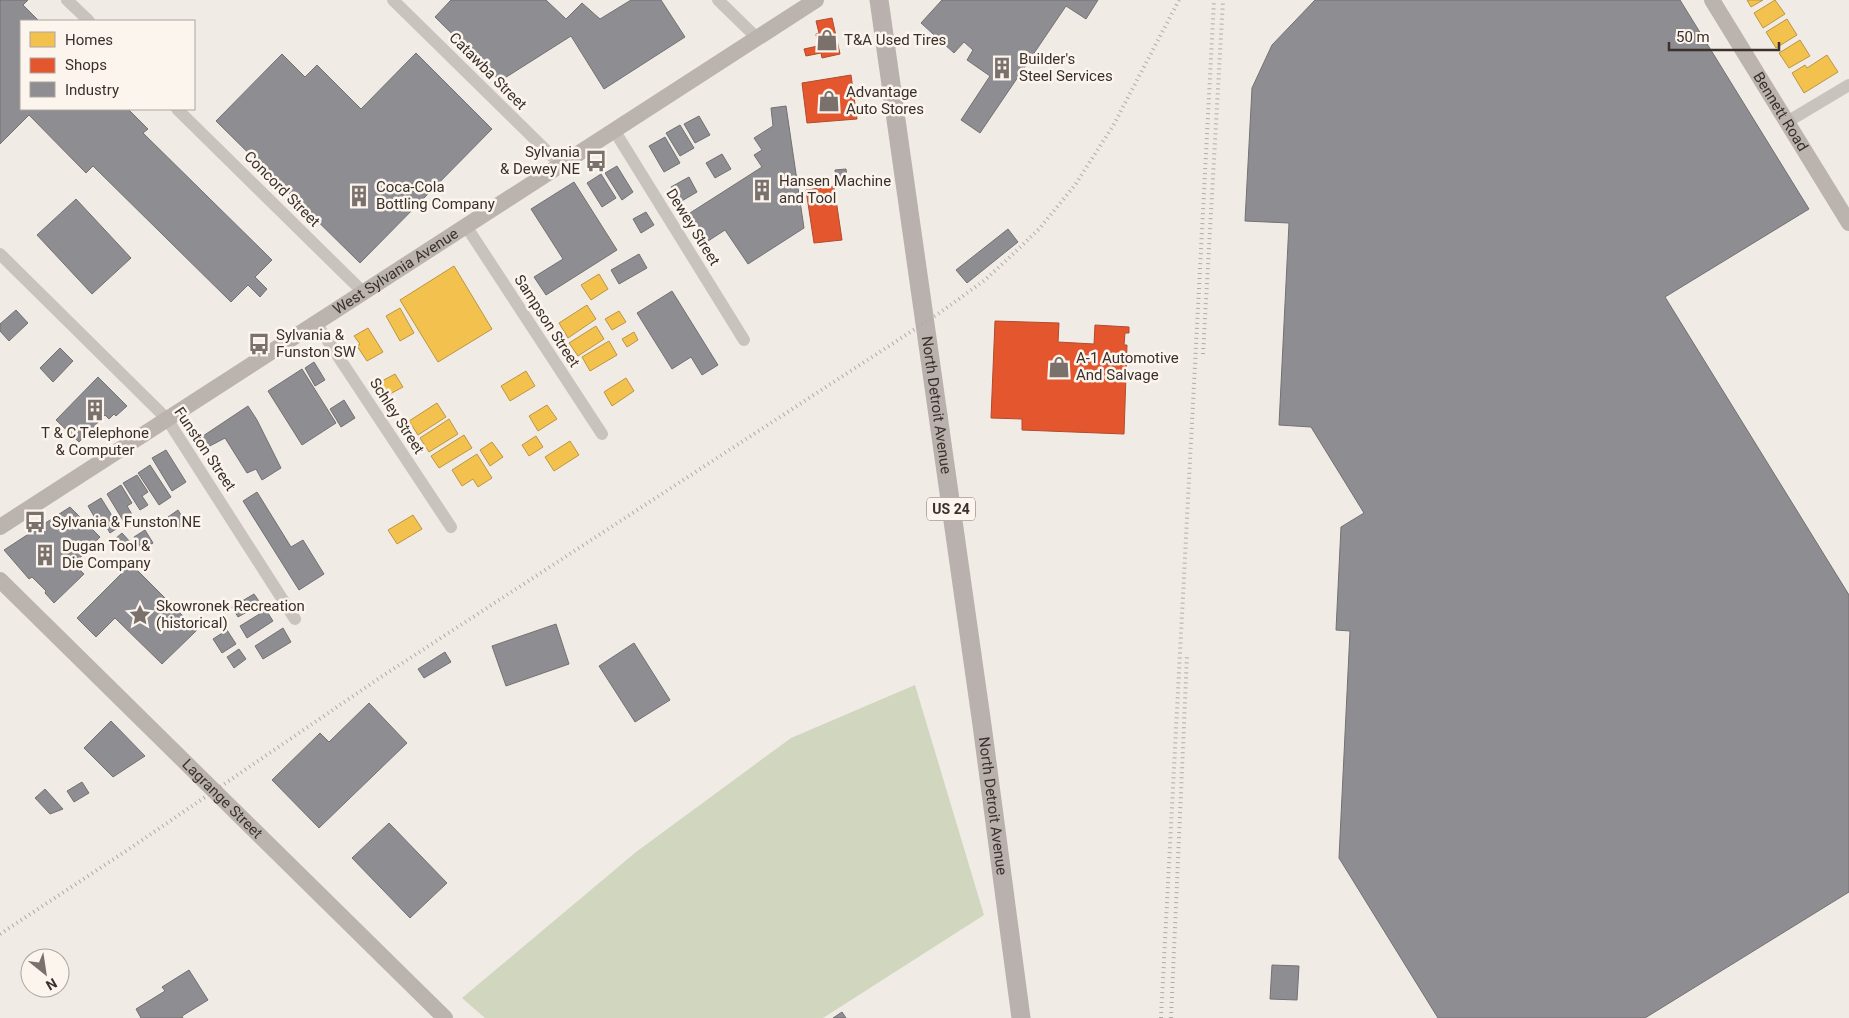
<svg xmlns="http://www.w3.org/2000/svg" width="1849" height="1018" font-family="Roboto,sans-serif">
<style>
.green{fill:#d1d6bf}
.homes{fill:#f2c14e;stroke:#bb9644}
.shops{fill:#e4572e;stroke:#b14b2d}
.industry{fill:#8d8d92;stroke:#747173}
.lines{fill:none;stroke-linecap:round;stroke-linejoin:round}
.street{stroke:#c9c3be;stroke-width:12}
.secondary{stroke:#bab3ae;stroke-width:16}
.primary{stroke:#b8b1ad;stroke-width:19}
.rail{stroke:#b1aca8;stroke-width:4;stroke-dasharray:1 4;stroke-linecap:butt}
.labels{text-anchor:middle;stroke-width:5;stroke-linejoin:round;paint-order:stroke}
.shield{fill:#fbf5ee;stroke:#756b66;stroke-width:1}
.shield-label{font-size:14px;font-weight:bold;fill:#3b302b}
.poi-label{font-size:15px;fill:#3b302b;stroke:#fbf5ee;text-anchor:start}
.street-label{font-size:15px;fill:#3b302b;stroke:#fbf5ee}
</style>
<rect width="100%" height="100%" fill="#f0ebe5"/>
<!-- green -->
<path class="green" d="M915,685L984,915L823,1018H485L462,998L636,852L791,738Z"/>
<!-- homes -->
<path class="homes" d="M1747,0H1763L1751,7Z
M1775,0L1785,14L1763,28L1754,13Z
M1787,19L1797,35L1776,48L1766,32Z
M1800,40L1810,56L1789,68L1779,53Z
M1827,55L1838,72L1804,93L1792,73L1805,65L1807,68Z
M454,266L492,329L438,362L400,300Z
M599,274L608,289L591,300L581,285Z
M587,305L596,319L568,338L559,323Z
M400,308L414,333L400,341L386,316Z
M619,311L626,322L612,330L605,319Z
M596,326L604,339L578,356L569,343Z
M368,328L383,352L367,361L357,346L360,344L354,336Z
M634,332L638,340L627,347L622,339Z
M609,341L617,355L590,371L582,357Z
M526,371L535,386L510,401L501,386Z
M395,374L403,387L388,395L380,382Z
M626,378L634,391L612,406L604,392Z
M437,403L446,417L418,435L409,421Z
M547,405L557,419L538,431L529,416Z
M449,419L458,434L429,452L420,438Z
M464,435L472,448L439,468L431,456Z
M536,436L543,447L529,456L522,445Z
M570,441L579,455L554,471L545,457Z
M492,442L503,457L490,466L480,450Z
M477,454L492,478L478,487L473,479L462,486L452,470Z
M413,515L422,529L397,544L388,530Z"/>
<!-- shops -->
<path class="shops" d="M832,18L840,54L822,58L821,53L806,56L804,49L818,46L816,34L819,33L816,21Z
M851,75L857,119L807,123L802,83Z
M834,186L842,240L814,243L806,190Z
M995,321L1059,323L1058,342L1094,344L1095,325L1129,327V333H1125L1124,345H1127L1124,434L1022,430V419L991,418Z"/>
<!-- industry -->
<path class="industry" d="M0,0H28L23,5L39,21H21V109H128L148,129L143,133L272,260L255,277L267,289L260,297L248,285L231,302L93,166L86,173L29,115L0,144Z
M451,0H546L566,19L582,3L600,19L631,0H661L685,37L604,89L571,36L500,81L435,17Z
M942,0H1098L1086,19L1066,6L980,133L961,120L990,76L967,60L973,50L964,42L954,53L921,23Z
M1315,0H1680L1809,209L1665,297L1849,595V892L1645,1018H1438L1339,858L1350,631L1336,630L1341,527L1364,513L1311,427L1279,425L1289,223L1245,221L1252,88L1272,45Z
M416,53L492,129L360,263L216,121L282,54L305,77L317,65L361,109Z
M786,106L804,228L748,264L725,230L708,241L690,213L762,167L754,155L762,150L754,138L773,126L771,108Z
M699,116L710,135L695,143L684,124Z
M680,125L694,148L680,156L666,133Z
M665,137L680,163L664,172L649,146Z
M722,154L731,169L715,178L706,163Z
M617,166L633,192L622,200L605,173Z
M846,169L848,183L837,184L835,170Z
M601,174L616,198L602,207L587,183Z
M689,177L697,192L680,202L671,187Z
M574,182L617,250L546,295L534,277L563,259L531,209Z
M76,199L131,258L92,294L37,235Z
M646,212L654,225L641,233L633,219Z
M1008,229L1018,242L967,283L956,270Z
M639,254L647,268L619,284L611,270Z
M672,291L718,365L702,375L691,357L672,369L637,313Z
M16,310L28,323L9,341L0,331V324Z
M60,348L73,361L53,382L40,368Z
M314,362L325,380L315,386L305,368Z
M302,369L336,423L302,445L268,391Z
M98,377L127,406L116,416L114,414L109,419L105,415L79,442L56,420Z
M344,400L355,418L341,427L330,409Z
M248,406L257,420L281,468L262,480L256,469L247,473L225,438L206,448L200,438Z
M166,450L186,482L172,491L152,458Z
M150,465L171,497L159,505L138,473Z
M137,475L148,492L142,496L148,505L140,510L123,483Z
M121,485L132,503L127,506L133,516L124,522L107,494Z
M257,492L291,547L303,540L324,574L299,590L243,501Z
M101,498L119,527L110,533L103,521L98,523L88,506Z
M70,507L100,537L74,564L84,574L54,603L45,593L46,591L32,577L29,579L4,550Z
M178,510L186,523L176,529L168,517Z
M145,530L153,543L142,550L134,537Z
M122,533L132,544L125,550L115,539Z
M131,564L197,630L162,664L115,618L96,637L77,618Z
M254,594L261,604L238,617L232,607Z
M266,610L273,621L247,638L240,626Z
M556,624L569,664L506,686L492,646Z
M283,628L291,642L263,659L255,646Z
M227,630L236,644L222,653L213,639Z
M634,643L670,700L635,722L599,666Z
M239,649L246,659L234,668L227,657Z
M445,652L451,662L424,678L418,669Z
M369,703L407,743L319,828L272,780L320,733L329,742Z
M111,721L145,756L113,777L84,748Z
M82,782L89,793L74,802L67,791Z
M45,789L63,809L50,814L35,798Z
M389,823L447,883L410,918L352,858Z
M1272,965L1299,966L1297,1000L1270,999Z
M189,970L208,1000L182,1016L183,1018H141L136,1009L165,991L162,987Z
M842,1012L846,1018H833Z"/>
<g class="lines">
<!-- street -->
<path class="street" d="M67,0L89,21
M393,0L561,165
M718,0L757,38
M177,109L363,292
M1787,122L1849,85
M614,130L744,340
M466,226L602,434
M0,254L167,419L295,619
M316,323L451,527"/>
<!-- secondary -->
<g class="secondary">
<path id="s1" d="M1712,0L1849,223"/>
<path id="s2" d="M0,527L816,0"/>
<path id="s3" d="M0,580L445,1018"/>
</g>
<!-- primary -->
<path class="primary" id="s4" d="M879,0L982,725L1021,1018"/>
<!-- rail -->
<path class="rail" d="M1203,354L1223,0
M0,934L129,849L381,677L938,314L985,280L1012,255L1039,229L1075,185L1113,126L1179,0
M1161,1018L1214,0
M1171,1018L1187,656"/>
</g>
<!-- icons -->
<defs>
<g id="shop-bare" transform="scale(1.725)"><path d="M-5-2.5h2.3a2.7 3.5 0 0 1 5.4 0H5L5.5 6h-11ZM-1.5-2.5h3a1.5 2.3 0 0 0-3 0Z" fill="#7a716c" stroke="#fbf5ee" stroke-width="2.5" paint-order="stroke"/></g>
<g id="building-bare" transform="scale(1.725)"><path d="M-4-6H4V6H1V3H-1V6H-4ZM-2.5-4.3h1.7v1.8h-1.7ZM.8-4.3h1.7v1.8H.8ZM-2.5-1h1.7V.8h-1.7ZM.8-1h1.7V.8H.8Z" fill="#7a716c" stroke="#fbf5ee" stroke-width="2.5" paint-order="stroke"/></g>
<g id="bus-bare" transform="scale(1.725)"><path d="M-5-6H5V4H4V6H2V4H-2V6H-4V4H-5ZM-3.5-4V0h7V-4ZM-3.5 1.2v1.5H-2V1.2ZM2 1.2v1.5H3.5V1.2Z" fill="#7a716c" stroke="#fbf5ee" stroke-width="2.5" paint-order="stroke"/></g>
<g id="sight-bare" transform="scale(1.725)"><path d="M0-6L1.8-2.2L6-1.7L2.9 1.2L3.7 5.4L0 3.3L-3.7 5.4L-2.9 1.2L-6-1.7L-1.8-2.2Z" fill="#7a716c" stroke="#fbf5ee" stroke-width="2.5" paint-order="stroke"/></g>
</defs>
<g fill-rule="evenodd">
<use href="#shop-bare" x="827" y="40"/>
<use href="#building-bare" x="1002" y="68"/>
<use href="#shop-bare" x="829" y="101"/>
<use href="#bus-bare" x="596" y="161"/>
<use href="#building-bare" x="762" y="190"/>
<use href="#building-bare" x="359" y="196"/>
<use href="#bus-bare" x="259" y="344"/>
<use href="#shop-bare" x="1059" y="367"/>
<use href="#building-bare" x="95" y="410"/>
<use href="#bus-bare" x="35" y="522"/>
<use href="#building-bare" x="45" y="555"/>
<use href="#sight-bare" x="140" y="615"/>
</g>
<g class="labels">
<!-- shield labels -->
<rect class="shield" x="927" y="497.5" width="48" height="23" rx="4"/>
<g class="shield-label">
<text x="951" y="514">US 24</text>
</g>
<!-- poi labels -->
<g class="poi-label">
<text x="844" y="45">T&amp;A Used Tires</text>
<text x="1019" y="64">Builder's<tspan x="1019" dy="17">Steel Services</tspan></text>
<text x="846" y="97">Advantage<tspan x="846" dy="17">Auto Stores</tspan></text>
<text x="580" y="157" text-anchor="end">Sylvania<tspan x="580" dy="17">&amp; Dewey NE</tspan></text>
<text x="779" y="186">Hansen Machine<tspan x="779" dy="17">and Tool</tspan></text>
<text x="376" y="192">Coca-Cola<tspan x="376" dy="17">Bottling Company</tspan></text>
<text x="276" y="340">Sylvania &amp;<tspan x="276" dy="17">Funston SW</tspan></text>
<text x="1076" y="363">A-1 Automotive<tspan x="1076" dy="17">And Salvage</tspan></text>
<text x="95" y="438" text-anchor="middle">T &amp; C Telephone<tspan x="95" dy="17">&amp; Computer</tspan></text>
<text x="52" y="527">Sylvania &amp; Funston NE</text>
<text x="62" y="551">Dugan Tool &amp;<tspan x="62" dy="17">Die Company</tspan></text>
<text x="156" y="611">Skowronek Recreation<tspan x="156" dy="17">(historical)</tspan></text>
</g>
<!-- street labels -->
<g class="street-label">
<text transform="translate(488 71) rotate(45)" y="5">Catawba Street</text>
<text dy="5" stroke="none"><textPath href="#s1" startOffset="131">Bennett Road</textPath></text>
<text transform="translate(282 189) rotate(45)" y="5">Concord Street</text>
<text transform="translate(693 227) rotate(58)" y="5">Dewey Street</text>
<text dy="5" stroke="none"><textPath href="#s2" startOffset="471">West Sylvania Avenue</textPath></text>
<text transform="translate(547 321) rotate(57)" y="5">Sampson Street</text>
<text dy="5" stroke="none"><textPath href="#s4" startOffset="409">North Detroit Avenue</textPath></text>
<text transform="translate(397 416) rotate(57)" y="5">Schley Street</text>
<text transform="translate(205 449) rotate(56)" y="5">Funston Street</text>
<text dy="5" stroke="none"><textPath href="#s3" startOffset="312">Lagrange Street</textPath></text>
<text dy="5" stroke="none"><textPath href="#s4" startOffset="814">North Detroit Avenue</textPath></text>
</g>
</g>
<!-- legend -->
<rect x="20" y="20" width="175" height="90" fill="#fbf5ee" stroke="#aea6a0"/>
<rect x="30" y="32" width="25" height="15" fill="#f2c14e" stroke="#aea6a0"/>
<text x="65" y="45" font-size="15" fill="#3b302b">Homes</text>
<rect x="30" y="58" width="25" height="15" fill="#e4572e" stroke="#aea6a0"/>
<text x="65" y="70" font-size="15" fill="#3b302b">Shops</text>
<rect x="30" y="82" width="25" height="15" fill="#8d8d92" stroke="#aea6a0"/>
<text x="65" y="95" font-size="15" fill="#3b302b">Industry</text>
<!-- north arrow -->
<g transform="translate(45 973) rotate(150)"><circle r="24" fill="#fbf5ee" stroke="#aea6a0"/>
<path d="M0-4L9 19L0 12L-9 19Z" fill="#7a716c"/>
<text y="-8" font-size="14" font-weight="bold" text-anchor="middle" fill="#3b302b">N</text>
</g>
<!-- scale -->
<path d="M1669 42v8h110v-8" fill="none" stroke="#3b302b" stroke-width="2.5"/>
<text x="1676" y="42" font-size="15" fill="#3b302b" stroke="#fbf5ee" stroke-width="4" paint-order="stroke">50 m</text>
</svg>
